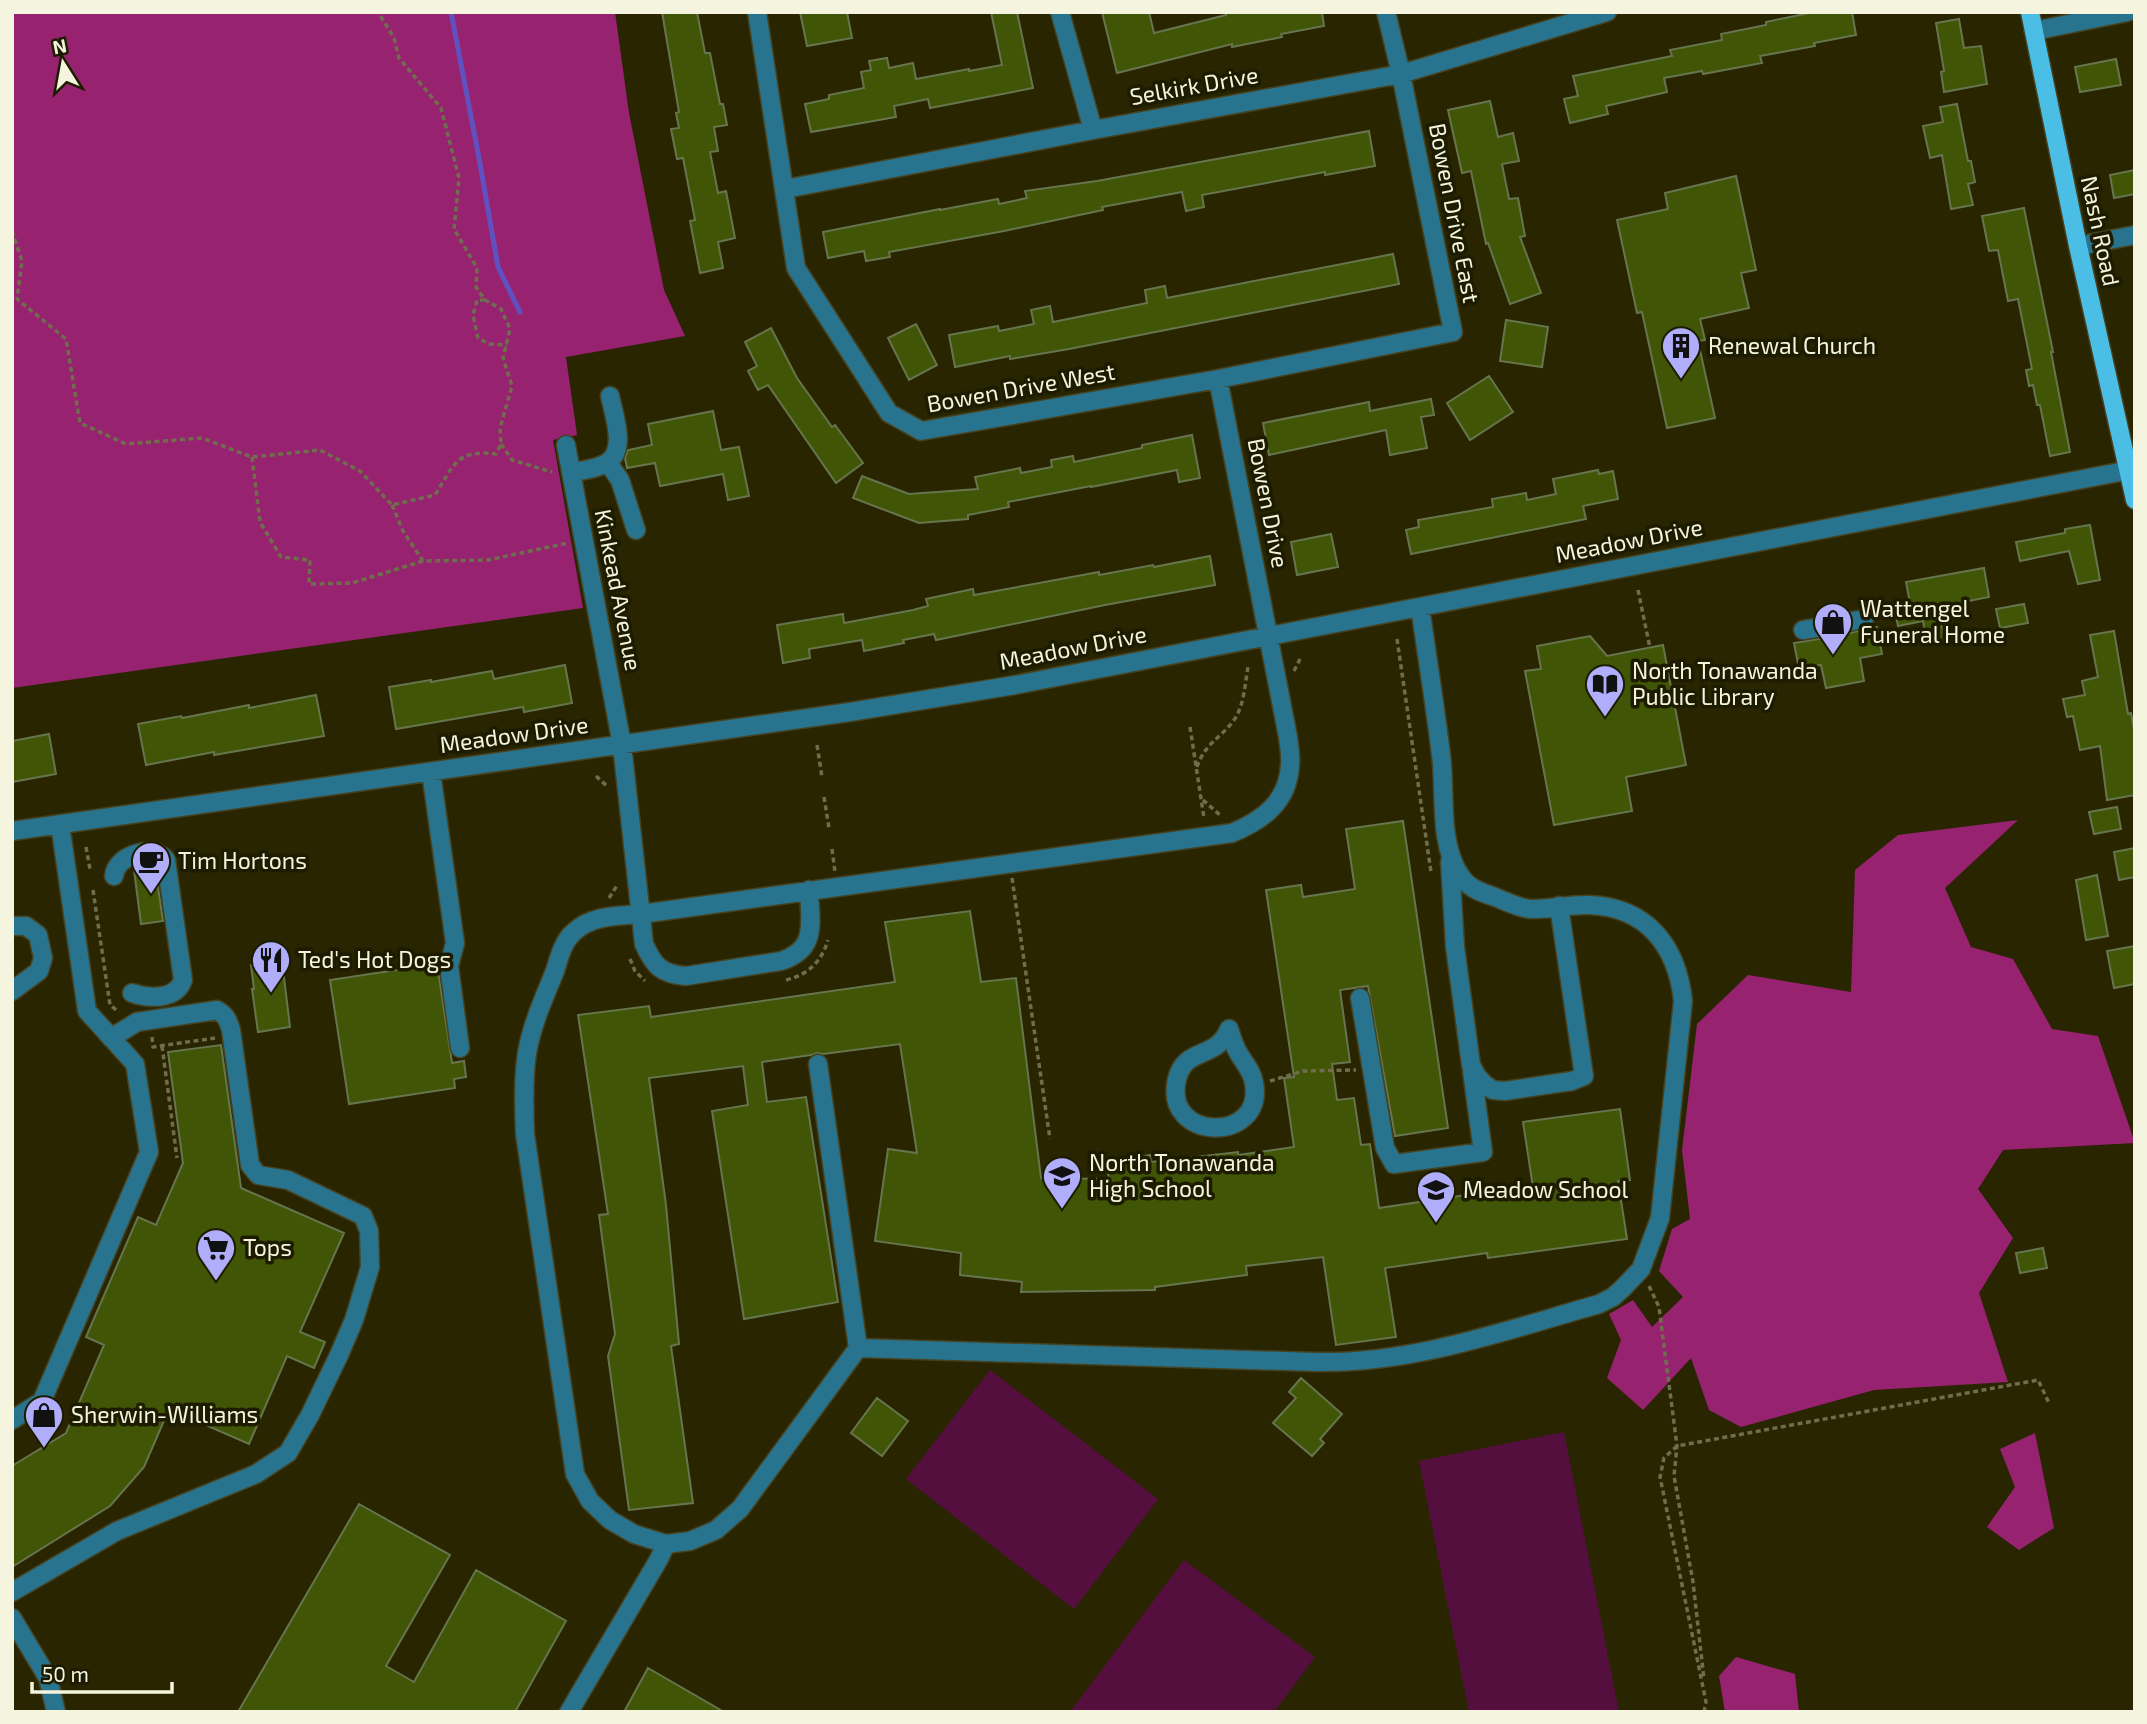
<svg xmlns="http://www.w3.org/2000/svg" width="2147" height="1724" font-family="'Exo 2',sans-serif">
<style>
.green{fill:#550f3e}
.forest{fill:#972370}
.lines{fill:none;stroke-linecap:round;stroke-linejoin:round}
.stream{stroke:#6051c1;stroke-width:5}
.building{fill:#405506;stroke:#66754e;stroke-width:2}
.minor-casing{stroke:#46421f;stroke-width:21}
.major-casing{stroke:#46421f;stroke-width:21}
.path{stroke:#706d4d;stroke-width:3.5;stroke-dasharray:5 3.5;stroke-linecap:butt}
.minor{stroke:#28738d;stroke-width:18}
.major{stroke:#4bbee6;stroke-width:18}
.labels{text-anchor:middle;stroke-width:7;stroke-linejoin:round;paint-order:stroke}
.street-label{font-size:23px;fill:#f5f4de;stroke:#1e1c00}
.poi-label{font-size:23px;fill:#f5f4de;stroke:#1e1c00;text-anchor:start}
</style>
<rect width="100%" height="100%" fill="#292500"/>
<!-- green -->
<path class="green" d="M990,1370L1158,1499L1074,1609L906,1479Z
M1564,1432L1619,1712H1469L1419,1461Z
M1184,1560L1315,1657L1274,1712H1070Z"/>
<!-- forest -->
<path class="forest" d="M12,12H615L629,113L664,290L685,336L566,357L577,435L553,440L583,608L12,688Z
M2018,820L1945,888L1971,947L2013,959L2052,1029L2098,1036L2135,1143L2003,1150L1978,1189L2013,1238L1979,1293L2008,1382L1874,1390L1741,1427L1709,1410L1691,1358L1643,1410L1607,1378L1621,1340L1609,1314L1633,1300L1652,1327L1683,1297L1659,1271L1672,1229L1690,1219L1682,1150L1697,1024L1748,975L1851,992L1855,870L1898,835Z
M2035,1433L2054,1528L2019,1550L1987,1527L2015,1487L2000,1449Z
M1736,1657L1795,1674L1799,1712H1725L1719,1676Z"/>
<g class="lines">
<!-- stream -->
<path class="stream" d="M451,12L479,158L498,267L520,312"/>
</g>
<!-- building -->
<path class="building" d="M662,12H697L705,53H710L720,104H723L727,125L714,127L718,151L710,152L718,193L726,191L735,238L718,242L723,268L700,273L690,221L695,220L683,158L677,159L671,129L679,128L676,113L679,112Z
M800,12H847L852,38L807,46Z
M991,12H1017L1033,88L930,108L928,99L894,106L896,117L811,132L805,104L829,99V95L864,88L861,72L871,70L869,61L887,58L889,68L913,63L916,79L969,69V71L1002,65Z
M1102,12H1149L1154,33L1226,15L1225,12H1322L1324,26L1281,34L1282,37L1232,47V44L1117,73Z
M1814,12H1852L1856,35L1814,43L1815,46L1760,56L1762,63L1703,74L1702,71L1664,78L1667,92L1606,106L1608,114L1570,123L1564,99L1578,96L1573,76L1672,56L1670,50L1722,40L1721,34L1766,25V22Z
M1959,19L1964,48L1981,46L1987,84L1944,92L1941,72L1944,71L1936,23Z
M2116,59L2121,85L2080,92L2075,67Z
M1490,101L1498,137L1513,133L1519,161L1502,164L1509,199L1518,198L1525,236L1520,237L1541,293L1510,304L1488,243L1486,244L1471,171L1462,173L1448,110Z
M1957,104L1968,161H1971L1975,182L1968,184L1973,205L1951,209L1942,155L1930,158L1923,126L1943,122L1940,107Z
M1369,131L1375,166L1325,175V172L1202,195L1204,207L1186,211L1182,192L1102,207L1103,210L1004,231L889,252L890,257L866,261L864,251L828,258L823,232L940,209V210L998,199L999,204L1027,198L1025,191L1097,181Z
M2135,170V194L2114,198L2110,175Z
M1736,176L1756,270L1741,273L1749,308L1700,319L1705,340L1698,341L1715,418L1667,428L1642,312L1637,313L1617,220L1668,209L1665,193Z
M2024,208L2053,352H2051L2070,452L2050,456L2040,405H2037L2033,385L2029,386L2026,370L2032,369L2018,299L2008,301L1998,250L1989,251L1982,216Z
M1393,254L1399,284L1069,349L1010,359V356L955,367L949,335L998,326L999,331L1034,324L1031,310L1050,306L1053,322L1147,303L1145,290L1165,286L1167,298Z
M1506,320L1548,327L1542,367L1500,361Z
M916,324L937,365L909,380L888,338Z
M771,328L797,378L832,427L835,425L863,463L836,483L768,385L758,390L748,371L757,366L745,342Z
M1489,376L1513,412L1470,440L1447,403Z
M1431,399L1434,415L1421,417L1427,448L1390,455L1386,430L1269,455L1263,423L1369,402L1370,411Z
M713,411L721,450L739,447L749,496L728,500L723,474L660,486L655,463L627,468L625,458L628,450L652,445L648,424Z
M1192,435L1200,478L1179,482L1177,470L1091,487V486L1008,502L1009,507L968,515V519L919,523L853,498L862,476L909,494L978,489L975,477L1020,468L1021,473L1052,467L1051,460L1073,456L1074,462L1142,448V445Z
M1598,470L1599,474L1613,471L1618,499L1583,506L1586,519L1411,554L1406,530L1419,527L1418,520L1493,507L1492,499L1526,493L1527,500L1556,494L1553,479Z
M2090,525L2100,580L2078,584L2069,551L2020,561L2016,542L2065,533V529Z
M1331,534L1338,567L1297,575L1291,542Z
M1210,556L1215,585L1105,605L936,640L934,634L903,640L904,643L864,651L862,640L809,649L810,658L783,663L777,625L843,614L844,623L913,610L928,606L926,599L973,589L974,595L1099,572V575L1153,565L1154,567Z
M1984,568L1989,597L1938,607L1945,640L1927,644L1923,621L1898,626L1894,606L1910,603L1906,582Z
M2024,604L2028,623L2000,628L1996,609Z
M1877,627L1882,654L1860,658L1864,681L1826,688L1821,665L1799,669L1794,643L1825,638L1831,635L1834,630L1839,633L1845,634Z
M2114,631L2128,714L2131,713L2135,734V795L2107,800L2100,746L2080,750L2073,716L2067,717L2063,699L2085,695L2082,681L2098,677L2090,635Z
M1590,636L1607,656L1663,645L1686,765L1626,777L1632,811L1554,825L1525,671L1541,669L1537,646Z
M565,665L572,703L524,712L523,707L396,729L389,687L431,680V682L492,671L494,679Z
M316,695L324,736L214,755V752L146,765L138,724L181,716L182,718L249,705V708Z
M49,734L56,774L12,782V741Z
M2117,807L2121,829L2094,834L2089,812Z
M1403,821L1448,1128L1395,1136L1368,986L1340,990L1350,1062L1332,1064L1337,1100L1354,1098L1361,1145L1370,1144L1379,1208L1479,1193L1499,1199L1534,1194L1523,1122L1620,1109L1630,1180L1618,1181L1627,1239L1488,1258L1487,1253L1385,1268L1396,1337L1336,1345L1323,1257L1246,1266L1247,1275L1155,1287V1290L1021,1292L1022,1282L960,1275L961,1253L875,1241L888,1149L917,1153L900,1044L823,1054L817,1053L811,1055L762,1062L767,1102L806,1097L838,1302L744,1319L712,1111L748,1105L743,1066L649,1078L666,1205L679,1344L671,1346L693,1503L629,1510L608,1356L615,1334L599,1215L608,1214L578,1015L649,1006L651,1017L895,982L885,922L970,911L981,982L1016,978L1041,1178L1109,1179L1106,1163L1150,1155L1151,1162L1238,1152V1155L1294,1147L1284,1078L1294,1077L1266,890L1301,885L1303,897L1355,889L1346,829Z
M2135,848V877L2119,880L2114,852Z
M155,867L163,921L141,924L134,870Z
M2097,875L2108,936L2086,940L2076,880Z
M2135,946V984L2114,988L2107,951Z
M282,961L290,1027L258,1032L252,989H254L251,965Z
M437,964L452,1063L464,1061L466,1077L454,1079L455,1088L349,1104L330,980Z
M221,1045L241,1188L344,1233L300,1332L325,1342L314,1368L287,1356L249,1444L169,1409L144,1467L110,1506L12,1567V1466L66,1433L104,1345L86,1337L138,1217L156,1225L183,1163L168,1052Z
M2043,1248L2047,1268L2020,1273L2016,1253Z
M1301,1378L1342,1414L1320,1439L1324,1443L1312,1456L1273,1423L1296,1398L1289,1392Z
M877,1398L908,1421L882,1456L851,1433Z
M359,1504L450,1555L386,1666L414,1682L476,1570L566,1621L515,1712H238Z
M648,1668L724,1712H624Z"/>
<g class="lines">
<!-- minor casing -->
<g class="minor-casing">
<path id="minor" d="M757,12L796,268L889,413L921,431L1218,379L1453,332L1401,74L1386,12
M1060,12L1093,130
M2034,31L2127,12
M785,189L1093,130L1401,74L1607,12
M2078,246L2135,235
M1218,379L1288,737C1289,746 1291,756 1290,765C1288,802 1263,820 1232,833L641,914C618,916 591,915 574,932C563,941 559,958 555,971C544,998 532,1024 527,1053C523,1079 524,1108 525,1134L575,1474L590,1501L610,1520L634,1534L666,1544L690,1541L716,1530L740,1509L858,1348L1316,1362C1413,1364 1507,1330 1599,1304L1613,1297L1623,1288L1641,1269L1660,1218L1683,1001C1677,946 1647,907 1589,905C1569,904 1549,910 1530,909C1519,908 1505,901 1495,897C1480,892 1468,888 1460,875C1438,843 1446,791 1441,755C1435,705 1427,656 1420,607
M566,445L622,745L644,944C654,966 661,974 686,976L781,961C818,949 810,923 809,890
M608,463L620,480L636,530
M572,473C582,470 595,469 605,464C628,452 614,416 610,396
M1843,623L1864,619
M1803,630L1823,627
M431,772L455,943L449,966L460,1048
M12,831L850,712L1015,685L2135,469
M1450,862L1455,947L1471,1065L1477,1076L1484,1084L1493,1090L1505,1091L1572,1081L1584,1076L1559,906
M114,876C116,854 154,844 166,860L183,980C176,1000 149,999 132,993
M12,926H26L38,935L43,958L39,971L12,991
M1360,998L1385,1148L1394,1164L1483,1152L1472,1071
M1229,1029C1232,1038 1234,1046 1239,1054C1245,1064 1252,1071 1254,1083C1265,1144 1162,1142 1177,1079C1185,1046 1217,1060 1229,1029Z
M818,1064L858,1348
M12,1420L42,1401L149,1152L135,1064L87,1011L60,824
M12,1592L117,1531L256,1474L288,1453L310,1415L339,1355L354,1320L370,1267L369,1231L363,1216L288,1180L258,1175L250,1165L231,1030C228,1020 226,1015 217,1010L137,1022L111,1038
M12,1618L48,1678L56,1712
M569,1712L659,1559L666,1544"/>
</g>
<!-- major casing -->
<g class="major-casing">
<path id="major" d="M2030,12L2078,246L2135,500"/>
</g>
<!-- path -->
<path class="path" d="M12,231L22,261L17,299L66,339L80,423L126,444L202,438L252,457L320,450L360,471L392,505L435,495C454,465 456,449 496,454L501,444L500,428L512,386L503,358L510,329L501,309L485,300L476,287L477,268L454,229L459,178L441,108L399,58L394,38L378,12
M485,300H477L473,315L478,338L489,344L507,345
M501,444L512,460L552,472
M252,457L260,522L281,557L310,560L309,584L352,583L423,561
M392,505L403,531L423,561L488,560L568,543
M1638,590L1650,648
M1397,639L1431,872
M1294,671L1301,657
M1190,727L1204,818
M817,745L822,777
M1197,767C1205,743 1221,738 1234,720C1244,706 1245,684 1248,667
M596,776L607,786
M824,797L829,828
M1203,800L1221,816
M86,847L90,869
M832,849L835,872
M1012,878L1050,1139
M93,890L110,1005L119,1012
M609,898L618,884
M630,959L635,971L645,981
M786,980C808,975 822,961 828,940
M152,1037L153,1047L215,1038
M162,1046L177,1158
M1270,1081L1303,1071L1356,1070
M1649,1286L1659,1307L1677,1446L1674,1476L1693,1582L1704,1679
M1704,1712L1706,1702L1660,1477L1664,1458L1677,1446L2038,1380L2049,1403"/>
<!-- minor -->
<use href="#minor" class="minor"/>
<!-- major -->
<use href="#major" class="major"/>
</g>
<!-- icons -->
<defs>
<g id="building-pin" transform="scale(2.0125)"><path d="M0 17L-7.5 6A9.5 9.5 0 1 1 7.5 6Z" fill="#b0aefa" stroke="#1e1c00"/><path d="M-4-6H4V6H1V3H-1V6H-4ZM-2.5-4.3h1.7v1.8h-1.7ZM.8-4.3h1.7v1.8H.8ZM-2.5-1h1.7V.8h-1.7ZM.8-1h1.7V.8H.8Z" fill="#111"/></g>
<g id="shop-pin" transform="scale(2.0125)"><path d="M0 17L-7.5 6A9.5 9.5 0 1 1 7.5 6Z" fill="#b0aefa" stroke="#1e1c00"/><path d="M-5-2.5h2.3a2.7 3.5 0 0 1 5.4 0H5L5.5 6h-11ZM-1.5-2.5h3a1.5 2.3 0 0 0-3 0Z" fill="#111"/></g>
<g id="library-pin" transform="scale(2.0125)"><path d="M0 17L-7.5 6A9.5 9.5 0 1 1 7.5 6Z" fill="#b0aefa" stroke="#1e1c00"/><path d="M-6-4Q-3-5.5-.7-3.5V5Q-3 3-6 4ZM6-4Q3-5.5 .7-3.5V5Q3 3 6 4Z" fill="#111"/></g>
<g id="cafe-pin" transform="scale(2.0125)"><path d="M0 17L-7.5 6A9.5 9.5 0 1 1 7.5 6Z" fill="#b0aefa" stroke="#1e1c00"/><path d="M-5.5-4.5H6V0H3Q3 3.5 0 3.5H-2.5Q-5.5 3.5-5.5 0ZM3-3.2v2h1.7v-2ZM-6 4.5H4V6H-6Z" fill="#111"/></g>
<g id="restaurant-pin" transform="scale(2.0125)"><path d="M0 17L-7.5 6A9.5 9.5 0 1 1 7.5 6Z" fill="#b0aefa" stroke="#1e1c00"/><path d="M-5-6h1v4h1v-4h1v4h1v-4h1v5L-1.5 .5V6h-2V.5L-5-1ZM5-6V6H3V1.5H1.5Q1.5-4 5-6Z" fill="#111"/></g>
<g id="school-pin" transform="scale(2.0125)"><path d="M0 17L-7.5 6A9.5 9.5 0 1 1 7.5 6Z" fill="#b0aefa" stroke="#1e1c00"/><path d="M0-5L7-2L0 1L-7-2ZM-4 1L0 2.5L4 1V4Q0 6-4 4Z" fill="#111"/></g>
<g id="supermarket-pin" transform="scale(2.0125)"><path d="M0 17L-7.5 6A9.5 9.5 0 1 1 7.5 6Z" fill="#b0aefa" stroke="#1e1c00"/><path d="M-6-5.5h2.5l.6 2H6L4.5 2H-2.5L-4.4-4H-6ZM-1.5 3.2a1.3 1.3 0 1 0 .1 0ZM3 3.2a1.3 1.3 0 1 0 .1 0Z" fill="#111"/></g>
</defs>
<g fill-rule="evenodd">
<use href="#building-pin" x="1681" y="346"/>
<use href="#shop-pin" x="1833" y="622"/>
<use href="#library-pin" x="1605" y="684"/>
<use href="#cafe-pin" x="151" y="861"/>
<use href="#restaurant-pin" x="271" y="960"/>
<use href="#school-pin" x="1062" y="1176"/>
<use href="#school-pin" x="1436" y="1190"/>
<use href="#supermarket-pin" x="216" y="1248"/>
<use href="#shop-pin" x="44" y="1415"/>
</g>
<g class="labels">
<!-- street labels -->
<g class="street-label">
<text transform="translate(1194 86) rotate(-10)" y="8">Selkirk Drive</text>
<text transform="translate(1454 213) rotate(79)" y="8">Bowen Drive East</text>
<text transform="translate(2100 231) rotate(78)" y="8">Nash Road</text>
<text transform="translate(1021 388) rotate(-10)" y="8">Bowen Drive West</text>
<text transform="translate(1268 503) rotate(79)" y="8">Bowen Drive</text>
<text transform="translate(1629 541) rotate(-11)" y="8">Meadow Drive</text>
<text transform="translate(618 590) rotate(79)" y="8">Kinkead Avenue</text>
<text transform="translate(1073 648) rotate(-11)" y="8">Meadow Drive</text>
<text transform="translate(514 735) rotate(-8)" y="8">Meadow Drive</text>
</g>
<!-- poi labels -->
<g class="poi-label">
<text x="1708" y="354">Renewal Church</text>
<text x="1860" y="617">Wattengel<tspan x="1860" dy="26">Funeral Home</tspan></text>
<text x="1632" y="679">North Tonawanda<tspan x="1632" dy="26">Public Library</tspan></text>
<text x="178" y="869">Tim Hortons</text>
<text x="298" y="968">Ted's Hot Dogs</text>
<text x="1089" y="1171">North Tonawanda<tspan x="1089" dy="26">High School</tspan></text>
<text x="1463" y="1198">Meadow School</text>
<text x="243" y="1256">Tops</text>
<text x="71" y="1423">Sherwin-Williams</text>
</g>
</g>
<!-- border -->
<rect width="2147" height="1724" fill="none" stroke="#f5f4de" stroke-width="28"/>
<!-- north arrow -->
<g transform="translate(63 63) rotate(349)" stroke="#1e1c00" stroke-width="5" paint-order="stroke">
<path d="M0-5L12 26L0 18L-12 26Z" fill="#f5f4de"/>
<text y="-10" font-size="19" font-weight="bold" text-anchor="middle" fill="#f5f4de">N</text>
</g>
<!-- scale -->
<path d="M32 1682v10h140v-10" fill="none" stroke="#f5f4de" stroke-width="3.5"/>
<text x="42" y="1682" font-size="21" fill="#f5f4de" stroke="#1e1c00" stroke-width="5" paint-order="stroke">50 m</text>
</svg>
